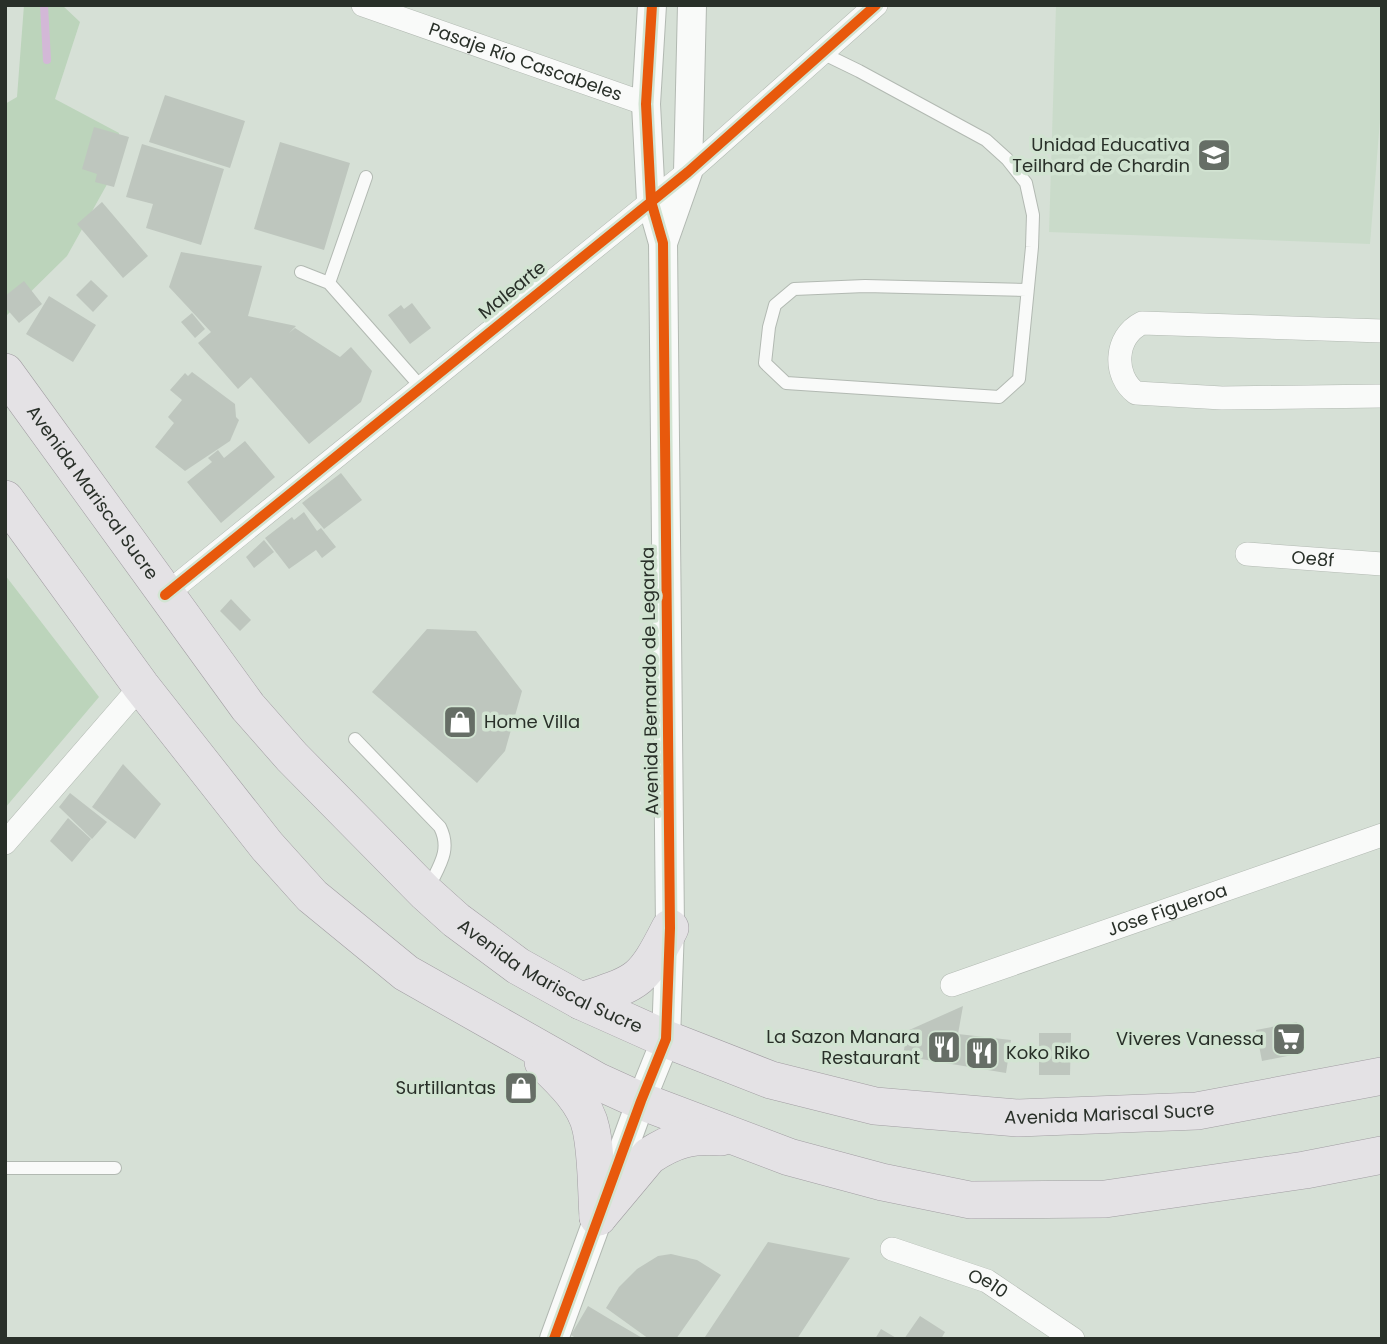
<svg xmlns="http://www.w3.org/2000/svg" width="1387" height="1344" font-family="Poppins,sans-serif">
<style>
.built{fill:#cadbca}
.green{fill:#bcd4bb}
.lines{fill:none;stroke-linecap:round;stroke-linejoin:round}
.stream{stroke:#d3b8d7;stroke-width:8}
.building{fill:#bec6be}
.service-casing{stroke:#b2b9b2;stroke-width:14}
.minor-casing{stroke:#b2b9b2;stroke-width:24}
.tertiary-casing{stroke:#b2b9b2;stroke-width:30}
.primary-casing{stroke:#a19da2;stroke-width:38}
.service{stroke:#f9faf9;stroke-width:12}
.minor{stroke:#f9faf9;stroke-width:23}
.tertiary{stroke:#f9faf9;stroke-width:28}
.primary{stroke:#e4e2e5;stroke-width:37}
.cycleway-casing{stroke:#d2e4d2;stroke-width:15}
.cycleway{stroke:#e8590c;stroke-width:10}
.labels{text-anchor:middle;stroke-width:7;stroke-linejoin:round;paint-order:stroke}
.street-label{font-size:18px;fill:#293029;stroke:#d2e4d2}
.poi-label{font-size:18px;fill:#293029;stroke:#d2e4d2;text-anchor:end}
</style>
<rect width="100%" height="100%" fill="#d6e0d6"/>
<!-- built -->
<path class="built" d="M1056,5H1382V95L1370,244L1049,232Z"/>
<!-- green -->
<path class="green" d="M24,5H62L80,22L55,99L119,133L110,179L67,256L5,317V104L17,97Z
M5,575L99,697L5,808Z"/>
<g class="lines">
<!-- stream -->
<path class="stream" d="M44,5L47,60"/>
</g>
<!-- building -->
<path class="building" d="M165,95L245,121L230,168L149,142Z
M94,127L129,137L114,187L95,182L97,174L82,169Z
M280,142L350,163L324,250L254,229Z
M142,144L224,169L201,245L146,228L153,204L126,197Z
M102,202L148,256L123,278L77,224Z
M181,252L262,266L248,316L296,326L289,333L295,328L340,357L351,347L372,371L361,402L309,444L235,359L251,377L238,389L198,343L211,332L169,287Z
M91,280L108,296L93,312L76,295Z
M24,281L42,304L19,323L5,307V296Z
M49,296L96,325L73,362L26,334Z
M412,303L431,328L410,344L388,315L401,305L404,309Z
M192,313L205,329L195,338L181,322Z
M192,372L235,404L236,417L239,420L230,441L185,471L155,447L174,423L168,417L182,400L170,390L185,373L188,376Z
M245,441L275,477L221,523L187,482L212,462L208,458L218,450L224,458Z
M341,473L362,500L324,529L302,503Z
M304,512L317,531L321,528L336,547L322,558L316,550L289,569L265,538L292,517L294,520Z
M264,540L274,552L254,568L246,557Z
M231,599L251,620L240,631L220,611Z
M427,629L476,631L522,691L505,751L477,783L372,692Z
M123,764L161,804L135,839L92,807Z
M70,793L107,822L92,839L59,807Z
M68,818L91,839L72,862L50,841Z
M963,1006L958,1034L1011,1040L1006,1073L903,1056L907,1031Z
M1297,1022L1302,1053L1262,1061L1256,1030Z
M1039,1033H1071L1070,1075H1039Z
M768,1242L850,1258L797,1339H707L705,1337Z
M671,1254L697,1260L721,1275L676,1339H649L606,1308L619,1287L637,1269L658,1256Z
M588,1306L608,1318L644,1339H577L571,1335Z
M920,1316L945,1332L941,1339H904Z
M881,1329L898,1339H875Z"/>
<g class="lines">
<!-- service casing -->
<g class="service-casing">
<path id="service" d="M822,53L859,71L986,140L1007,159L1026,183L1033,215L1032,247L1019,379L999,397L786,383L765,363L769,327L775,305L794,289L865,286L1027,290
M301,272L329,283L421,387
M329,283L366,177
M355,739L440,827C452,851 438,867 428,889
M5,1168H115"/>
</g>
<!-- minor casing -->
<g class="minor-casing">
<g id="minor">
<path id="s1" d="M363,5L646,104"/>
<path d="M1382,331L1142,323C1114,337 1113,376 1136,393L1222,398L1382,396"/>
<path id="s2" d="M1247,554L1382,564"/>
<path d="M165,595L688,172L876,5"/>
<path d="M5,843L141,686"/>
<path id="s3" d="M952,985L1382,835"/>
<path id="s4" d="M892,1249L987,1281L1073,1339"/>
</g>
</g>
<!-- tertiary casing -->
<g class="tertiary-casing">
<path id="tertiary" d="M663,243L688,172L692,5
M554,1339L641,1101L666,1039L670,928L663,243L651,201L646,104L652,5"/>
</g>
<!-- primary casing -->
<g class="primary-casing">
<g id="primary">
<path id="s5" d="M5,372L248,707L292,757L426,893L456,920L518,966L581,1001L666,1039L771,1080L875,1106L1018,1118L1197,1111L1382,1076"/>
<path d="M5,499L141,686L267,846L312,896L406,973L597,1081L641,1101L789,1157L882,1182L970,1200L1105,1199L1305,1170L1382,1155"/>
<path d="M581,1001C639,982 642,983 670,928"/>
<path d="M543,1062C562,1080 586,1103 591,1129C597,1157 596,1188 598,1217"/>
<path d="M598,1217L649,1156C675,1139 691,1135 721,1137"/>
</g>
</g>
<!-- service -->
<use href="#service" class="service"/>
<!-- minor -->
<use href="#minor" class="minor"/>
<!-- tertiary -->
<use href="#tertiary" class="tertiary"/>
<!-- primary -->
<use href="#primary" class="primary"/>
<!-- cycleway casing -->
<g class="cycleway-casing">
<path id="cycleway" d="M165,595L688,172L876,5
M554,1339L641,1101L666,1039L670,928L663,243L651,201L646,104L652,5"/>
</g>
<!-- cycleway -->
<use href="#cycleway" class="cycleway"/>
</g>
<!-- icons -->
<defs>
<g id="university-square" transform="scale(1.75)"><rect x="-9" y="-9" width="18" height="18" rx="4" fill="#666e66" stroke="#d2e4d2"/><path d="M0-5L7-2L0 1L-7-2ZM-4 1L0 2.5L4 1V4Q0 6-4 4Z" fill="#fff"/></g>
<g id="shop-square" transform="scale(1.75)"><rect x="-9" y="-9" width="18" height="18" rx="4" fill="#666e66" stroke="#d2e4d2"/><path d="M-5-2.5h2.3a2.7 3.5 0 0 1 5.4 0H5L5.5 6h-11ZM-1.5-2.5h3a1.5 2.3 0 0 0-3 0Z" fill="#fff"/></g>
<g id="supermarket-square" transform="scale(1.75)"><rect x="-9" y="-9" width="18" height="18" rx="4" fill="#666e66" stroke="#d2e4d2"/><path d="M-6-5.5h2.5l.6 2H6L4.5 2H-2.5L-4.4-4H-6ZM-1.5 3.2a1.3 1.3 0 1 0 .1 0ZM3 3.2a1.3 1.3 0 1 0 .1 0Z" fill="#fff"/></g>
<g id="restaurant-square" transform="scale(1.75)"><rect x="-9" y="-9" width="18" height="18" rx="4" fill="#666e66" stroke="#d2e4d2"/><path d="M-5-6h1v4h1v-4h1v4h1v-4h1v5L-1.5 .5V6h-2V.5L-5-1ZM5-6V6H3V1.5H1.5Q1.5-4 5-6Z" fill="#fff"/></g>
</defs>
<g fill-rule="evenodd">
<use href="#university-square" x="1214" y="155"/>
<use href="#shop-square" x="460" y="722"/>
<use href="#supermarket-square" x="1289" y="1039"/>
<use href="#restaurant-square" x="944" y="1047"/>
<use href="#restaurant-square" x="982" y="1053"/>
<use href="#shop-square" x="521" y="1088"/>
</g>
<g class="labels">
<!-- street labels -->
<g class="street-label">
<text dy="6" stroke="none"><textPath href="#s1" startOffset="172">Pasaje Río Cascabeles</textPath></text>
<text transform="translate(512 290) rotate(-39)" y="6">Malearte</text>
<text dy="6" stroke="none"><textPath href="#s5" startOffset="149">Avenida Mariscal Sucre</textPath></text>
<text dy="6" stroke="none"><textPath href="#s2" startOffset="66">Oe8f</textPath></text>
<text transform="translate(650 681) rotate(-91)" y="6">Avenida Bernardo de Legarda</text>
<text dy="6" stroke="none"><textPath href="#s3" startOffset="228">Jose Figueroa</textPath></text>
<text dy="6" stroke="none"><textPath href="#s5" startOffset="822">Avenida Mariscal Sucre</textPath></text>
<text dy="6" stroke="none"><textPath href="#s5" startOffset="1409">Avenida Mariscal Sucre</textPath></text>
<text dy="6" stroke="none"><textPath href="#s4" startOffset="102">Oe10</textPath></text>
</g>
<!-- poi labels -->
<g class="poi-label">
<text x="1190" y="151">Unidad Educativa<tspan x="1190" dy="21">Teilhard de Chardin</tspan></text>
<text x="484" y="728" text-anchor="start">Home Villa</text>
<text x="920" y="1043">La Sazon Manara<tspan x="920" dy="21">Restaurant</tspan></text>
<text x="1264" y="1045">Viveres Vanessa</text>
<text x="1006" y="1059" text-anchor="start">Koko Riko</text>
<text x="496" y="1094">Surtillantas</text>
</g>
</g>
<!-- border -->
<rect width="1387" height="1344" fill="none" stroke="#293029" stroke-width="14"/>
</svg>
